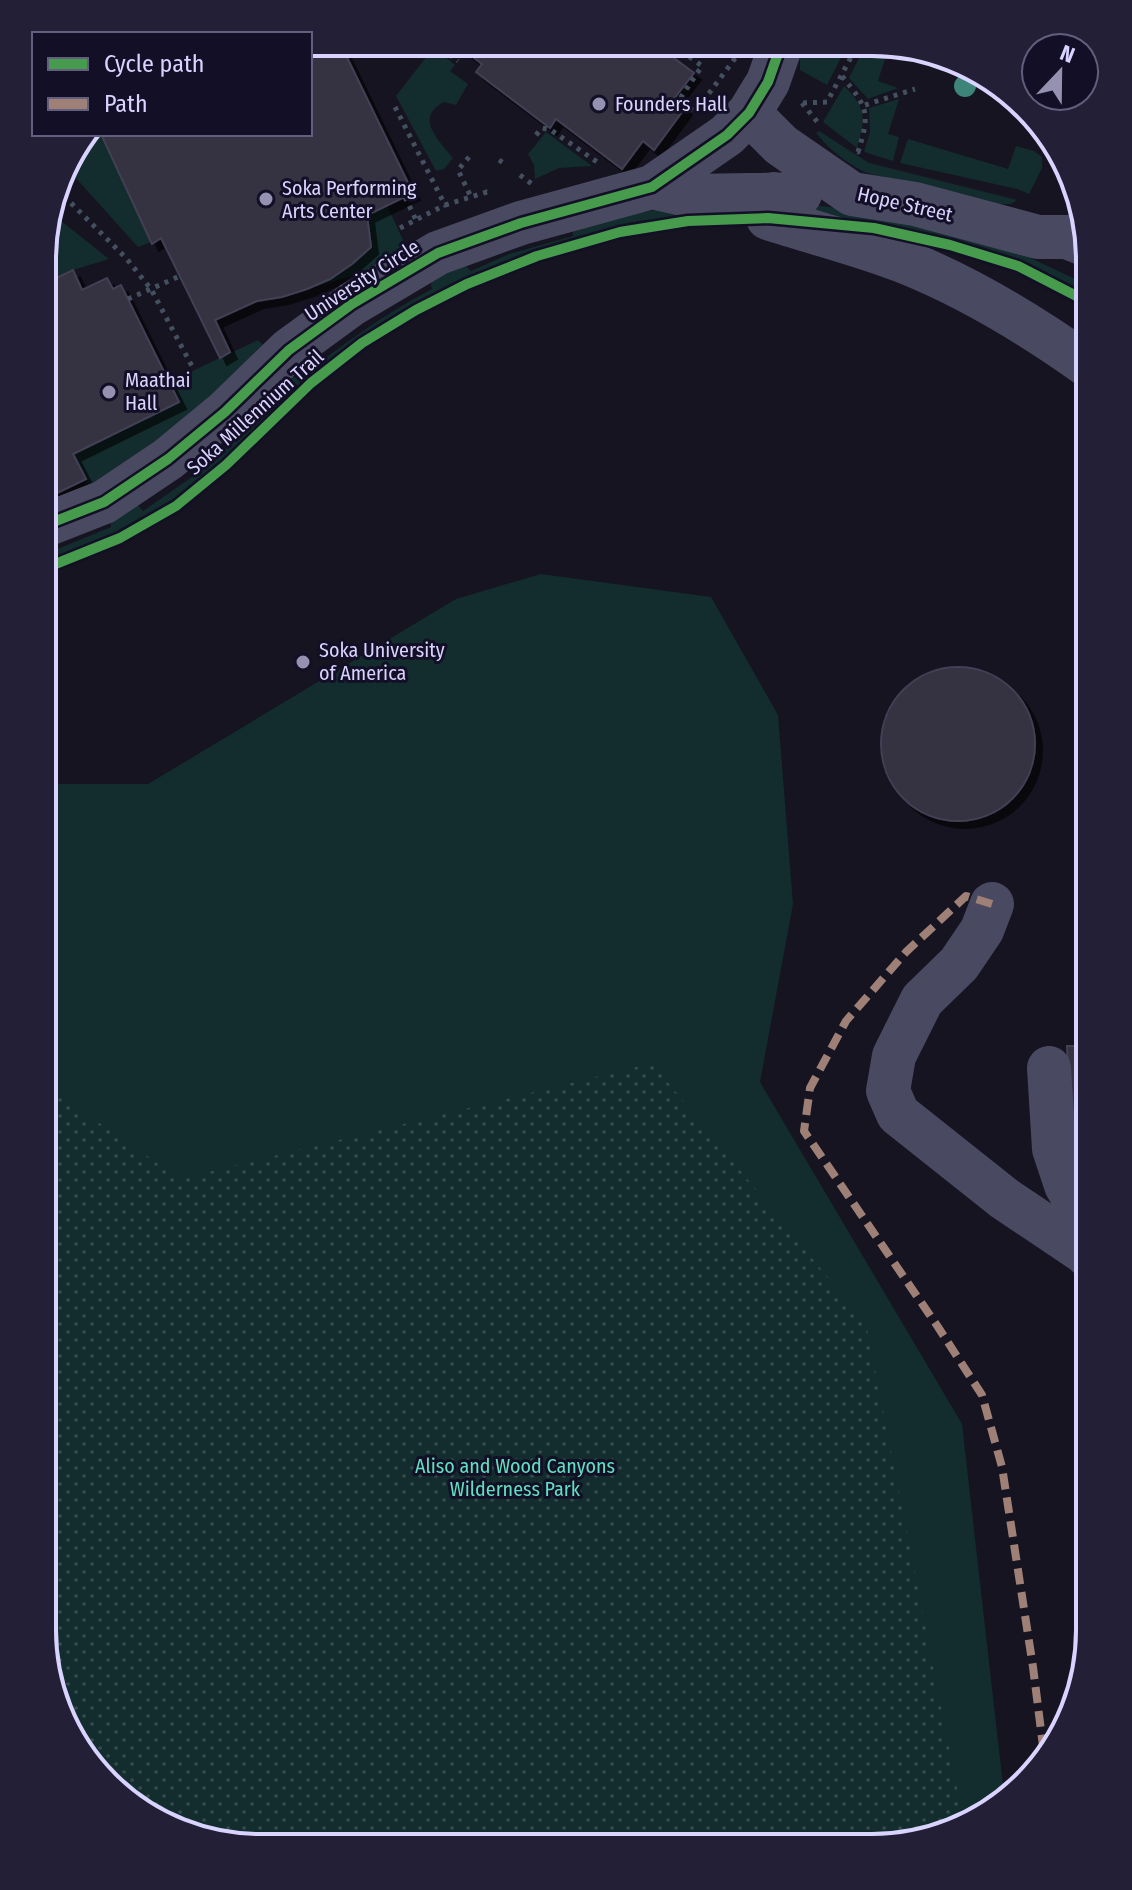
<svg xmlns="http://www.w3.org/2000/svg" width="1132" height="1890" font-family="'Fira Sans Condensed',sans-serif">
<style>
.grass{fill:#132c2d}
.park{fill:url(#park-dots)}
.building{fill:#343243;stroke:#433f54;stroke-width:2;filter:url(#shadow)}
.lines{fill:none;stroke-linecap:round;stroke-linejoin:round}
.path{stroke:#44505f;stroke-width:5;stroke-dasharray:4 6;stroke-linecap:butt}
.minor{stroke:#4a4962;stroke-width:44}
.quiet{stroke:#9e8076;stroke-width:8;stroke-dasharray:16 8;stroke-linecap:butt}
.cycleway-casing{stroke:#130f26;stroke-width:15}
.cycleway{stroke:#469c4c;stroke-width:10}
.tree{fill:#3e8478}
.poi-dot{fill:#9591b1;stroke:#130f26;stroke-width:3}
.labels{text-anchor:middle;stroke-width:6;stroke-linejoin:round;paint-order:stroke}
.poi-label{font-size:20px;fill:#d9d4ff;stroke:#130f26;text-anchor:start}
.street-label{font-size:20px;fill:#d9d4ff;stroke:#130f26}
.park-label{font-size:20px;fill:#5fe0c0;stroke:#130f26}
.rim{fill:none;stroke:#d9d4ff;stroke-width:4}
</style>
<defs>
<pattern id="park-dots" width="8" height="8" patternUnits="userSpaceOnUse" patternTransform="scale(2)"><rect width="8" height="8" fill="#132c2d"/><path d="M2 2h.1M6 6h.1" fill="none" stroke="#354a4c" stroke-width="1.8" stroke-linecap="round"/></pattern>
<filter id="shadow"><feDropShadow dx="7" dy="7" stdDeviation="0" flood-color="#0009"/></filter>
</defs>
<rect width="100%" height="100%" fill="#161421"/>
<!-- grass -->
<path class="grass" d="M411,43H428L455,65L450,71L468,84L456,105L444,102C414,118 438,139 453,158L444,169L436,171L396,96L427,56Z
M803,45L847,46L827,85L800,70V59Z
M865,46H889L878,81L898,88L868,99L849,78Z
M844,86C866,107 866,119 857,148L823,122Z
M899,99L888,134L899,137L893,161L864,152L870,132L869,108Z
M819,131L869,163L1017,200L1011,204H994L867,173C846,163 831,151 816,133Z
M546,132L592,166L559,168L535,179L534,165L528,154Z
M87,134H101L151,242L138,247L64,165Z
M908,139L1008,169L1016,146L1034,151L1042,157V168L1029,194L1017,189L900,163Z
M387,205L402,238L407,245C395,267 331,282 307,289C331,278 351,265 371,247L367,215Z
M787,205H813L877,213L1022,254L1090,286V296L1018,261L988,249L920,232L839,218Z
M682,206L707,215L639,221L578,239L471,276L419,303L356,342L300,386L228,456L172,500L94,544L43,564V555L111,527L110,520L137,504L143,511L202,470L272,406L267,400L292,376L298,379C341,346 384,314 432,289L431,285L433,278L465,265L471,271L509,254L573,236V228L642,212Z
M50,212L109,259L73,270L44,284V232Z
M258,340L263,345L185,421L89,487L73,454L178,403L169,382Z
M541,574L711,597L778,715L793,904L760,1082L962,1424L1004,1794L955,1832L872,1848L231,1846L127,1803L58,1713L42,1630L43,784H148L456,599Z"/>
<!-- park -->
<path class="park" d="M652,1063L866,1324L964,1824L955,1832L872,1848L231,1846L127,1803L58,1713L42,1630L43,1084L180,1179Z"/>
<!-- building -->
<path class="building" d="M310,42L340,43L413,193L367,215L371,247L352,264L330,279L307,289L282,297L257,301L215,320L230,352L220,358L161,238L152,244L101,134H310Z
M455,43L655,44L694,73L673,100L685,108L654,150L643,141L622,169L556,119L550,128L476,72L482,64Z
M73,270L82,290L107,278L113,289L121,285L179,402L73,454L86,479L43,500L44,284Z
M881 744a77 77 0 1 1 154 0a77 77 0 1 1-154 0Z
M1067,1046H1090V1175L1072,1176Z"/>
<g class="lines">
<!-- path -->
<path class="path" d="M433,43L458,61
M673,45L702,66L679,100L695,112L736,57
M719,45L736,58
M842,76C867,108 871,111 858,152L856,151
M802,103L819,124
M803,103L827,102L857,46
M865,105L915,89
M395,107L445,205L487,192L491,193
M536,135L542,128L551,130L600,164
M469,157L458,170L471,197
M499,160L505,164
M520,175L532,184
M57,189L126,258L151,289L194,370
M405,197L416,220
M400,228L445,205
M1036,275L1090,303
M444,296L463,286
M128,299L180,276
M132,531L176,506L226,465L246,446
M43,569L65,560"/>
<!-- minor -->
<path class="minor" d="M749,113L781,145L852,194L915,204L1038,237H1067L1087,245
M652,187L692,196L800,194
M774,194L768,218C814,233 863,245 908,263C972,289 1034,327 1090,367
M43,526L104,502L168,459L225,412L289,350L352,304L438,253L521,223L652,187L727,135L749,113L768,82L781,45
M992,904L982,930L959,964L922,1000L894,1056L888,1091L898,1114L1005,1199L1090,1256
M1049,1068L1054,1149L1066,1185L1083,1214L1087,1255"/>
<!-- quiet -->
<path class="quiet" d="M992,904L966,896L906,952L846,1021L810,1088L804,1131L938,1327L982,1395L1002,1467L1033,1667L1045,1762"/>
<!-- cycleway casing -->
<g class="cycleway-casing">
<path id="cycleway" d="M43,526L104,502L168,459L225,412L289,350L352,304L438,253L521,223L652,187L727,135L749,113L768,82L781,45
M43,569L120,538L176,506L226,465L311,383L362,343L416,310L467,284L537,256L620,232L688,221L768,218L874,228L950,245L1018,266L1090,303"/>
</g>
<!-- cycleway -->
<use href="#cycleway" class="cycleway"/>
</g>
<!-- trees -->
<circle class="tree" cx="965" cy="86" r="11"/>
<!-- markers -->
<g class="poi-dot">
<circle cx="599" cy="104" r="8"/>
<circle cx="266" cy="199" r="8"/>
<circle cx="109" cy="392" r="8"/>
<circle cx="303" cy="662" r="8"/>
</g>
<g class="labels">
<!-- poi labels -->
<g class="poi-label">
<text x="615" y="111">Founders Hall</text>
<text x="282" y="195">Soka Performing<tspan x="282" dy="23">Arts Center</tspan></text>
<text x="125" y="387">Maathai<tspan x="125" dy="23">Hall</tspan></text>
<text x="319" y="657">Soka University<tspan x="319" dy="23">of America</tspan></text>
</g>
<!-- street labels -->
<g class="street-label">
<text transform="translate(905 204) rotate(13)" y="7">Hope Street</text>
<text transform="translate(362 280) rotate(-33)" y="7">University Circle</text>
<text transform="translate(255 412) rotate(-42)" y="7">Soka Millennium Trail</text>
</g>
<!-- park labels -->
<g class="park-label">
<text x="515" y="1473">Aliso and Wood Canyons<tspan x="515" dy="23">Wilderness Park</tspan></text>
</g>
</g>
<!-- crop -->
<path d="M0 0H1132V1890H0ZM260 56H872A204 204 0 0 1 1076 260V1630A204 204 0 0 1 872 1834H260A204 204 0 0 1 56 1630V260A204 204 0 0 1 260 56Z" fill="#231f37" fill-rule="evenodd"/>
<path class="rim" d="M260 56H872A204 204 0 0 1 1076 260V1630A204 204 0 0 1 872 1834H260A204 204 0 0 1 56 1630V260A204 204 0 0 1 260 56Z"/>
<!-- legend -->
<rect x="32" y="32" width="280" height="104" fill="#130f26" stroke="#625e7d" stroke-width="2"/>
<rect x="48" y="58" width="40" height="12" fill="#469c4c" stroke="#625e7d" stroke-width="2"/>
<text x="104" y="72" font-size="24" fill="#d9d4ff">Cycle path</text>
<rect x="48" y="98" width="40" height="12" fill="#9e8076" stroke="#625e7d" stroke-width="2"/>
<text x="104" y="112" font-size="24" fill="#d9d4ff">Path</text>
<!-- north arrow -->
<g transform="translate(1060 72) rotate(22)"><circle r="38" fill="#130f26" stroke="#625e7d" stroke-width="2"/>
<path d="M0-6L14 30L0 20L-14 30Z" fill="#9591b1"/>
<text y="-12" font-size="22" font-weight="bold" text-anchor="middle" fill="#d9d4ff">N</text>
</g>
</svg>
